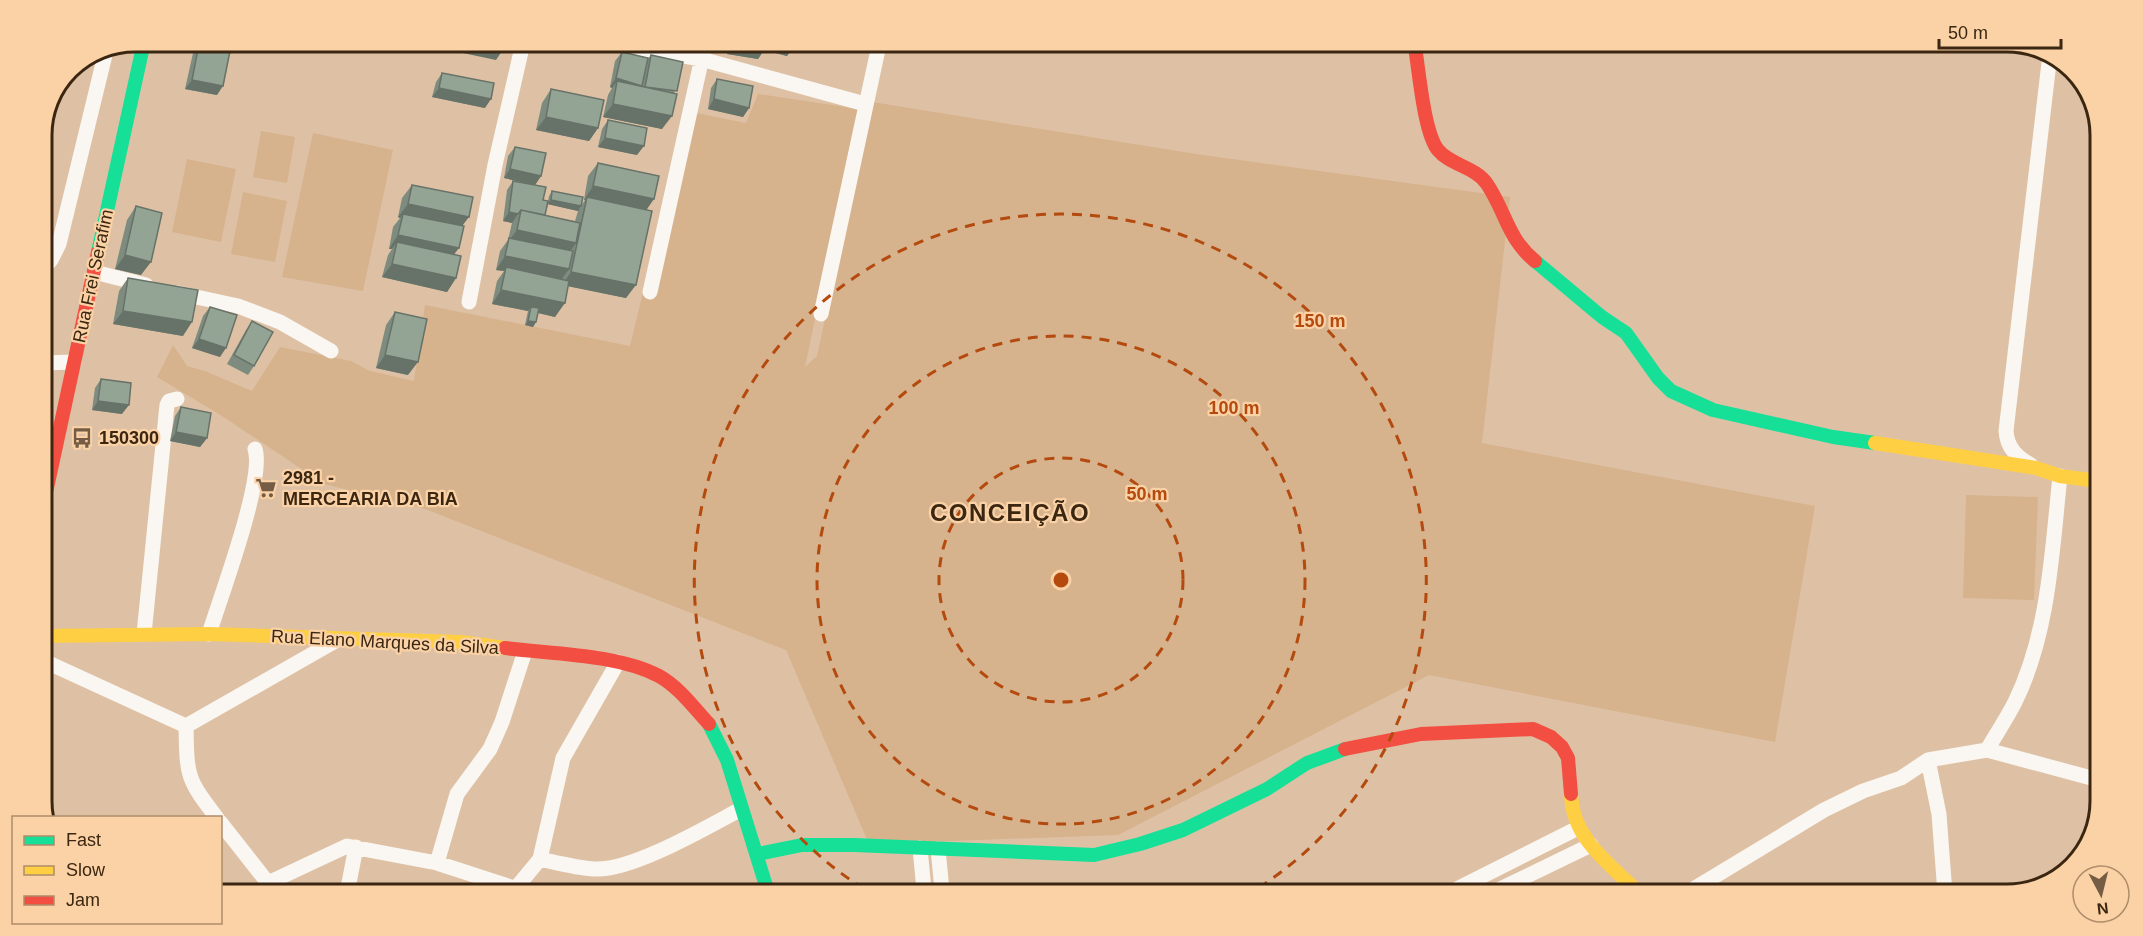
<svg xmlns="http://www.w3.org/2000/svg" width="2143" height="936" font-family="Helvetica,sans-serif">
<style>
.green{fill:#d6b28d}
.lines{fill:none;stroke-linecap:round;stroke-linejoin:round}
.street{stroke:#faf6f1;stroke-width:15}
.fast{stroke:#16e098;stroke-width:14}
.slow{stroke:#ffcf43;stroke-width:14}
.jam{stroke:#f24e42;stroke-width:14}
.wall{fill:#7e8c7f;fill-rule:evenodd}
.shaded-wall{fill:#677268}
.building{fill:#93a394;stroke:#677268;stroke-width:1.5}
.ring{fill:none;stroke:#b44a0e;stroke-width:3;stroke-dasharray:10 8}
.labels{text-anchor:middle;stroke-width:4.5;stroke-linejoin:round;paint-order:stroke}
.street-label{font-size:18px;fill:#3b2711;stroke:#fbd1a6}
.poi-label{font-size:18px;font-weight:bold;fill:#3b2711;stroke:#fbd1a6;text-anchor:start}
.district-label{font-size:24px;font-weight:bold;letter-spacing:1.5px;fill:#3b2711;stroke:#fbd1a6}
.rim{fill:none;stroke:#3b2711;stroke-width:3}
.centre{fill:#b44a0e;stroke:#fbd1a6;stroke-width:3}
.ring-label{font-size:18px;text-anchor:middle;font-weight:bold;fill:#b44a0e;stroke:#fbd1a6;stroke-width:4.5;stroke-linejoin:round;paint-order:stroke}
</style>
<rect width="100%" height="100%" fill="#dec1a4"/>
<!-- green -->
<path class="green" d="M758,94L859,109L805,367L817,356L872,102L1196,154L1510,197L1482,443L1815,506L1775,742L1429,675L1118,835L869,844L786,650L425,509L324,484L219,414L157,377L173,345L187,366L205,371L252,391L280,347L351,361L370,371L414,381L425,305L630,346L687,111L746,123Z
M261,131L295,137L287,183L253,177Z
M313,133L393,150L363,291L282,277Z
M187,159L236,169L221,242L172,232Z
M243,192L287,201L275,262L231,254Z
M1966,495L2038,497L2034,600L1963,598Z"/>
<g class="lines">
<!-- street -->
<path class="street" d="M616,44L701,59L865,104
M42,270L51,260L59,244L105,55
M94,272L146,285
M650,292L705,44
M178,293L238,306L280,322L331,351
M469,302L495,165L523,43
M821,314L879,45
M42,363L74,362
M2031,465C2017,457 2007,448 2006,431L2050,54
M144,634L167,405L169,401L177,399
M209,634C220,598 265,479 255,449
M42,660L186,726C187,776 186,778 217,818
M186,726L337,640
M1987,750C1996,734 2007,718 2015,702C2049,633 2052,551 2060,476
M1928,760L1939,814L1945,894
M220,822L268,883
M920,848L924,890
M938,849L942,890
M540,859C558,863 577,868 595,869C632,871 707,827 741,809
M437,863L457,794L490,749L502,722L525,651
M268,888V883L347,846L437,863L517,889
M348,888L356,847
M516,888L540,859L563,758L618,662
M1451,892L1578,828
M1494,892L1591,845
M1687,893L1824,810L1863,791L1901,778L1928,760L1987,750L2095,779"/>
<!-- fast -->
<path class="fast" d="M98,252L144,42
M1535,261L1602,317L1626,333L1658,378L1671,391L1713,410L1833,437L1875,443
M709,724L727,760L767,889
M758,854L802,845H854L1094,855L1140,844L1183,830L1267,789L1307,763L1345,749"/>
<!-- slow -->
<path class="slow" d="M1875,443L2036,468L2060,476L2097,481
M42,636L209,634L461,642L505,648
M1571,794C1572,839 1610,864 1639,893"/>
<!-- jam -->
<path class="jam" d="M1415,47C1419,71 1424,133 1438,150C1450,165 1476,167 1487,184C1506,212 1507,238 1535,261
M42,511L98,252
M505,648C552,654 617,654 659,676C679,687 694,708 709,724
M1345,749L1421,734L1533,729L1551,737L1562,747L1568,758L1571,794"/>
</g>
<!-- wall -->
<path class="wall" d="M199,44L217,95L185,89L193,53Z
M728,44H794L787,56L764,50L758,59L727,54Z
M622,52L647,60L651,55L675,93L662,129L603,117L608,95L612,88L610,87L615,61Z
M442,73L485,108L432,97L436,82Z
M717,79L749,108L743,117L708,109L711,88Z
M551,89L598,128L589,141L536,130L542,103Z
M608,120L637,155L598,147L602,129Z
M515,147L541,176L535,185L504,178L508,156Z
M598,163L647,210L626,298L568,286L555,317L538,313L536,322L533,327L525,325L528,311L492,304L497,281L504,271L496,270L500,251L508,240L512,223L503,221L507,190L513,181L543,200L548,201L549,196L552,191L581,206L585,200H584L588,176ZM548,204L578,211L581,206L578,211L575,221L545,215Z
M412,185L462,226L454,254L456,278L447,292L382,277L388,255L392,249H389L393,227L400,218L398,217L402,198Z
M136,206L141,275L115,269L127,220Z
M128,278L183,336L113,324L119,291Z
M210,307L220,357L192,348L203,316Z
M395,312L408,375L376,368L386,325Z
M252,321L254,366L248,375L227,364L246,330Z
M101,379L122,414L92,410L95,388Z
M181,407L207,438L200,447L170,441L175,416Z"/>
<!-- shaded-wall -->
<path class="shaded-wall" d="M443,43H464L502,51L496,60L439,48Z
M766,44H784L794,46L787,56L764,50L758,59L727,54L733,45L762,50Z
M616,78L642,86L617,81L612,88L610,87Z
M192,80L223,86L217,95L185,89Z
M439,88L491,99L485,108L432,97Z
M714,99L749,108L743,117L708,109Z
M613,104L672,116L662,129L603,117Z
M546,117L598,128L589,141L536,130Z
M605,138L644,146L637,155L598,147Z
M510,169L541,176L535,185L504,178Z
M593,186L654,199L645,212L587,197L585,200H584Z
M551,200L581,206L578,211L547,204Z
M408,204L469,217L459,230L403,214L400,218L398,217Z
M509,212L518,214L512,223L503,221Z
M517,230L576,243L567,256L508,242Z
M398,235L459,248L449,261L397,242L392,249H389Z
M125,255L151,262L141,275L115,269Z
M505,256L569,269L559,283L506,267L504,271L496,270Z
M392,264L456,278L447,292L382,277Z
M571,272L636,285L626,298L562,285Z
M501,290L565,303L555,317L530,311L531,307L528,311L492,304Z
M123,311L192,322L183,336L113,324Z
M528,321L536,322L533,327L525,325Z
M199,339L226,348L220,357L192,348Z
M385,355L418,362L408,375L376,368Z
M98,401L129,405L122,414L92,410Z
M176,432L207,438L200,447L170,441Z"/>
<!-- building -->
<path class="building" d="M464,43H504L502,51Z
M199,44L230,51L223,86L192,80Z
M733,44H765L764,50L733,45Z
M622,52L648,58L642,86L616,78Z
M651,55L683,62L677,91L645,87Z
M442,73L494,83L491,99L439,88Z
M717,79L753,86L749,108L714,99Z
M617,81L677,94L672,116L613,104Z
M551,89L604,100L598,128L546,117Z
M608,120L647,128L644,146L605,138Z
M515,147L546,153L541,176L510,169Z
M598,163L659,176L654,199L593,186Z
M513,181L546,187L543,200L548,201L545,215L521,210L518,214L509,212Z
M412,185L473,197L469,217L408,204Z
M552,191L583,197L581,206L551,200Z
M587,197L652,211L636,285L571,272Z
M136,206L162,213L151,262L125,255Z
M521,210L580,223L576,243L517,230Z
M403,214L464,226L459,248L398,235Z
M509,238L573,251L569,269L505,256Z
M397,242L461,256L456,278L392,264Z
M506,267L569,281L565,303L501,290Z
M128,278L198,290L192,322L123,311Z
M210,307L237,315L226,348L199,339Z
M531,307L539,308L536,322L528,321Z
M395,312L427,319L418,362L385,355Z
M252,321L273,332L254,366L234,355Z
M101,379L131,383L129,405L98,401Z
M181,407L211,413L207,438L176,432Z"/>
<!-- distance rings -->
<g class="ring">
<circle cx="1061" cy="580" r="122"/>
<circle cx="1061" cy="580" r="244"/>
<path d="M864 889A366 366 0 1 1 1255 890"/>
</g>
<!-- icons -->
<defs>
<g id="bus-bare" transform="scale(1.62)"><path d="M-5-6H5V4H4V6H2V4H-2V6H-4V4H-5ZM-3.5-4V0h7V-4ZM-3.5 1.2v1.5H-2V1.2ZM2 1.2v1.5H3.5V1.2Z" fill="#745d44" stroke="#fbd1a6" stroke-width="2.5" paint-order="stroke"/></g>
<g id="supermarket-bare" transform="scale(1.62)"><path d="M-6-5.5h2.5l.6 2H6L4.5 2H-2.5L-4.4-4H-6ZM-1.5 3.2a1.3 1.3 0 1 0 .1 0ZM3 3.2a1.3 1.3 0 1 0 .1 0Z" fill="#745d44" stroke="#fbd1a6" stroke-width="2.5" paint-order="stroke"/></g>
</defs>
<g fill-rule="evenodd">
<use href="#bus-bare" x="82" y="438"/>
<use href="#supermarket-bare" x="266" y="488"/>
</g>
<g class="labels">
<!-- street labels -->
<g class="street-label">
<text transform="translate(93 276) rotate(-78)" y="6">Rua Frei Serafim</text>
<text transform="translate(385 642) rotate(3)" y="6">Rua Elano Marques da Silva</text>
</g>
<!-- poi labels -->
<g class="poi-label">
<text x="99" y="444">150300</text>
<text x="283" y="484">2981 -<tspan x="283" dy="21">MERCEARIA DA BIA</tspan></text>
</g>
<!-- district labels -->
<g class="district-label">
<text x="1010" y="521">CONCEIÇÃO</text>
</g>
</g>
<!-- crop -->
<path d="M0 0H2143V936H0ZM135 52H2007A83 83 0 0 1 2090 135V801A83 83 0 0 1 2007 884H135A83 83 0 0 1 52 801V135A83 83 0 0 1 135 52Z" fill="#fbd1a6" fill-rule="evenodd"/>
<path class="rim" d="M135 52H2007A83 83 0 0 1 2090 135V801A83 83 0 0 1 2007 884H135A83 83 0 0 1 52 801V135A83 83 0 0 1 135 52Z"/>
<circle cx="1061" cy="580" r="9" class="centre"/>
<g class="ring-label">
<text x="1320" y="327">150 m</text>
<text x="1234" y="414">100 m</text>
<text x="1147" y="500">50 m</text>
</g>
<!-- legend -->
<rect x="12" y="816" width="210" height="108" fill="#fbd1a6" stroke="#ae8d6a" stroke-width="1.5"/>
<rect x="24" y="836" width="30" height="9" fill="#16e098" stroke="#ae8d6a" stroke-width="1.5"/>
<text x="66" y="846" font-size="18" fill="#3b2711">Fast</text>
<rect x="24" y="866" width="30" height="9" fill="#ffcf43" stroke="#ae8d6a" stroke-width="1.5"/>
<text x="66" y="876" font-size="18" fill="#3b2711">Slow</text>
<rect x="24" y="896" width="30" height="9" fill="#f24e42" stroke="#ae8d6a" stroke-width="1.5"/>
<text x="66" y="906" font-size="18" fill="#3b2711">Jam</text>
<!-- north arrow -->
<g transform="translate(2101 894) rotate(173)"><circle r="28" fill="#fbd1a6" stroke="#ae8d6a" stroke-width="1.5"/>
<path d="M0-4.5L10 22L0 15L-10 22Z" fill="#745d44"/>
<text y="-9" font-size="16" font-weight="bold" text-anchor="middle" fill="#3b2711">N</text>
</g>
<!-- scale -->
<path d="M1939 39v9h122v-9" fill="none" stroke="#3b2711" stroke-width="3"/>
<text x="1948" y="39" font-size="18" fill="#3b2711" stroke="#fbd1a6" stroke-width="4.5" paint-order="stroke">50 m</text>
</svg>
